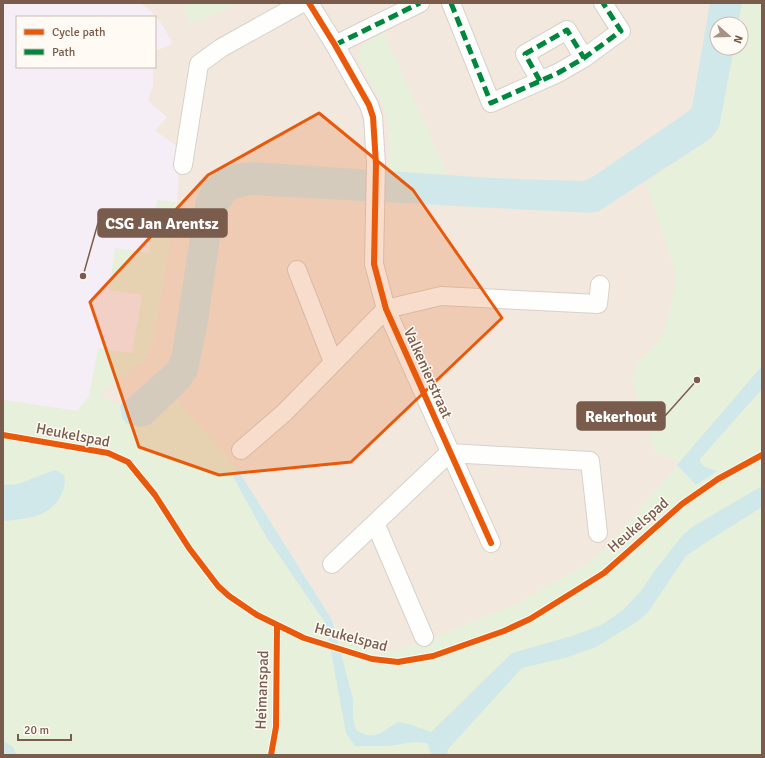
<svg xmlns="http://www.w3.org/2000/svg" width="765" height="758" font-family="Signika,sans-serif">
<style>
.residential{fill:#f2e8de;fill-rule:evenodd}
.education{fill:#f6eef6}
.green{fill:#e7f0db}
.water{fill:#d0e8ea}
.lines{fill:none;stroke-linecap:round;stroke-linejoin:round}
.minor-casing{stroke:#d7d1cb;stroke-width:20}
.minor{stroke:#fefefd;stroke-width:18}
.quiet{stroke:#00873e;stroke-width:5;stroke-dasharray:10 5;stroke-linecap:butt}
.cycleway-casing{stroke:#fffaf3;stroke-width:8}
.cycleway{stroke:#e8590c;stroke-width:6}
.marked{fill:#e8590c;fill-opacity:0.2;stroke:#e8590c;stroke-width:3;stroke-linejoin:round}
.labels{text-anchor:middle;stroke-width:3;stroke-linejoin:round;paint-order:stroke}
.street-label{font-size:15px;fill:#7a5c4d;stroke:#fffaf3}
.leader{fill:none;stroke:#7a5c4d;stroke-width:1.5}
.callout-dot{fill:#7a5c4d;stroke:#fffaf3;stroke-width:1.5}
.callout{fill:#7a5c4d;stroke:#7a5c4d;stroke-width:1.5}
.callout-label{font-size:16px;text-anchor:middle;font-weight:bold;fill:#fff}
</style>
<rect width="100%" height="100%" fill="#f9f5f0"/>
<!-- residential -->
<path class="residential" d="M3,3H762V755H3ZM17,17H155V67H17ZM717,24H741V48H717Z"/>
<!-- education -->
<path class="education" d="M3,3H140L151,11L161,23L173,44L155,51V17H17V67H153V85L148,101L167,117L155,131L180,148L177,202L151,349L147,357L89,397L77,411L3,400Z"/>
<!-- green -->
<path class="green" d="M183,3H239L189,25Z
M742,3H762V755H3V400L77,411L89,396L98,348L132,353L142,295L109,290L115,248L149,253L157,200L177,202L151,349L147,357L99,395L120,406L122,417L150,425L177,399L238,470L332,620L347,635L379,655L435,637L512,606L580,568L606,548L680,462L655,453L633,384L632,376L639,361L662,337L670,310L676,275L646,182L710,139L719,127L734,48H741V24H738Z
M383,32L448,175L389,171C390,154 391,132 386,115C380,95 367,76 357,57C362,42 369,38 383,32Z"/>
<!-- water -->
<path class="water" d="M710,3H742L738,24H717V48H734L719,127L710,139L599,211L590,213L250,195L235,199L223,218L207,328L197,375L189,387L150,425L140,427L126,423L122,417L120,406L168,363L172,353L196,199C208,169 221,164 253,162L492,178L583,181L591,178L689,111L692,107Z
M762,366V389L700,459V462L705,467L717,471L696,485L677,465Z
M55,470L64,475C66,483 64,491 59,499C47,518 24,519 3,521V485L18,484Z
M238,470L332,620L353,699V718L356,730C375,742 382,731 398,722L409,724L431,732L512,653L572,636L601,625L622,611L641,591L655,570L683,535L692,527L762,486V507L705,543L686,556L648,612L638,621L596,647L568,657L522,668L448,749L447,755H432L427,743L413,742L389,746H355L346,733L326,624L267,538L233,477Z
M3,741L13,747L17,755H3Z"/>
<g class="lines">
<!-- minor casing -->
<g class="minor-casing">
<path id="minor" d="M309,3L335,45L369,105L373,117L376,164L374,264L386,309L491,543
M451,3L491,103L558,73L584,58L621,31L603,3
M335,45L420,3
M540,81L525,54L567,30L584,58
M183,165L199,64L221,48L302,3
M297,270L333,362
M241,450L284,413L386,309L441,296L598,304L600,285
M376,525L424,637
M332,564L449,453L590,461L598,533"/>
</g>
<!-- minor -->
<use href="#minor" class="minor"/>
<!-- quiet -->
<path class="quiet" d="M451,3L491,103L558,73L584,58L621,31L603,3
M335,45L420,3
M540,81L525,54L567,30L584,58"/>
<!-- cycleway casing -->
<g class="cycleway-casing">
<path id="cycleway" d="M309,3L335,45L369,105L373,117L376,164L374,264L386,309L491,543
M3,435L108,453L128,462L155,495L189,548L218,586L229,596L257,615L304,638L372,659L398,662L433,656L504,631L530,619L604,573L682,504L718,479L762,455
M271,755L276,727L277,626"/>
</g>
<!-- cycleway -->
<use href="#cycleway" class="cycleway"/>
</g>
<!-- marked area -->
<path class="marked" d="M319,113L413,190L502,318L351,462L219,475L139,447L90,302L208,175Z"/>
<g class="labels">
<!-- street labels -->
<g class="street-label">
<text transform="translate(428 373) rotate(66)" y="5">Valkenierstraat</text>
<text transform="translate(73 435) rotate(11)" y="5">Heukelspad</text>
<text transform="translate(638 525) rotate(-41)" y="5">Heukelspad</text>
<text transform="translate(351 637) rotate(15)" y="5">Heukelspad</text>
<text transform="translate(262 690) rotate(-88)" y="5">Heimanspad</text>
</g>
</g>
<!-- callouts -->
<path class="leader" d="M83 276L98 223M697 380L665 416"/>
<g class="callout-dot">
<circle cx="83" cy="276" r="4"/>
<circle cx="697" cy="380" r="4"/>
</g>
<g class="callout">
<rect x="98" y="209" width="129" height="28" rx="4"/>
<rect x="577" y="402" width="88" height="28" rx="4"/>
</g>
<g class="callout-label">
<text x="162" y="229">CSG Jan Arentsz</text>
<text x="621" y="422">Rekerhout</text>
</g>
<!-- border -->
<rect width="765" height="758" fill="none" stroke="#7a5c4d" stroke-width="8"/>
<!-- legend -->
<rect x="16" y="16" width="140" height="52" fill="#fffaf3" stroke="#cabbb1"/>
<rect x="24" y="29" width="20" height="6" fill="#e8590c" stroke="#cabbb1"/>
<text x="52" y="36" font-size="12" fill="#7a5c4d">Cycle path</text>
<rect x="24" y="49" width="20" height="6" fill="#00873e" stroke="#cabbb1"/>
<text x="52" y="56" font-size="12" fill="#7a5c4d">Path</text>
<!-- north arrow -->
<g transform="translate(729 36) rotate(110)"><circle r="19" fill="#fffaf3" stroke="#cabbb1"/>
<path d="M0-3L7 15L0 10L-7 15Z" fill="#a69286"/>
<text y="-6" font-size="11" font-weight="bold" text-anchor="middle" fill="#7a5c4d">N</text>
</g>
<!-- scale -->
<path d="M18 734v6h53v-6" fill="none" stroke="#7a5c4d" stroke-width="2"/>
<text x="24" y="734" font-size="12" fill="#7a5c4d" stroke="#fffaf3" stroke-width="3" paint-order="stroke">20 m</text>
</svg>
